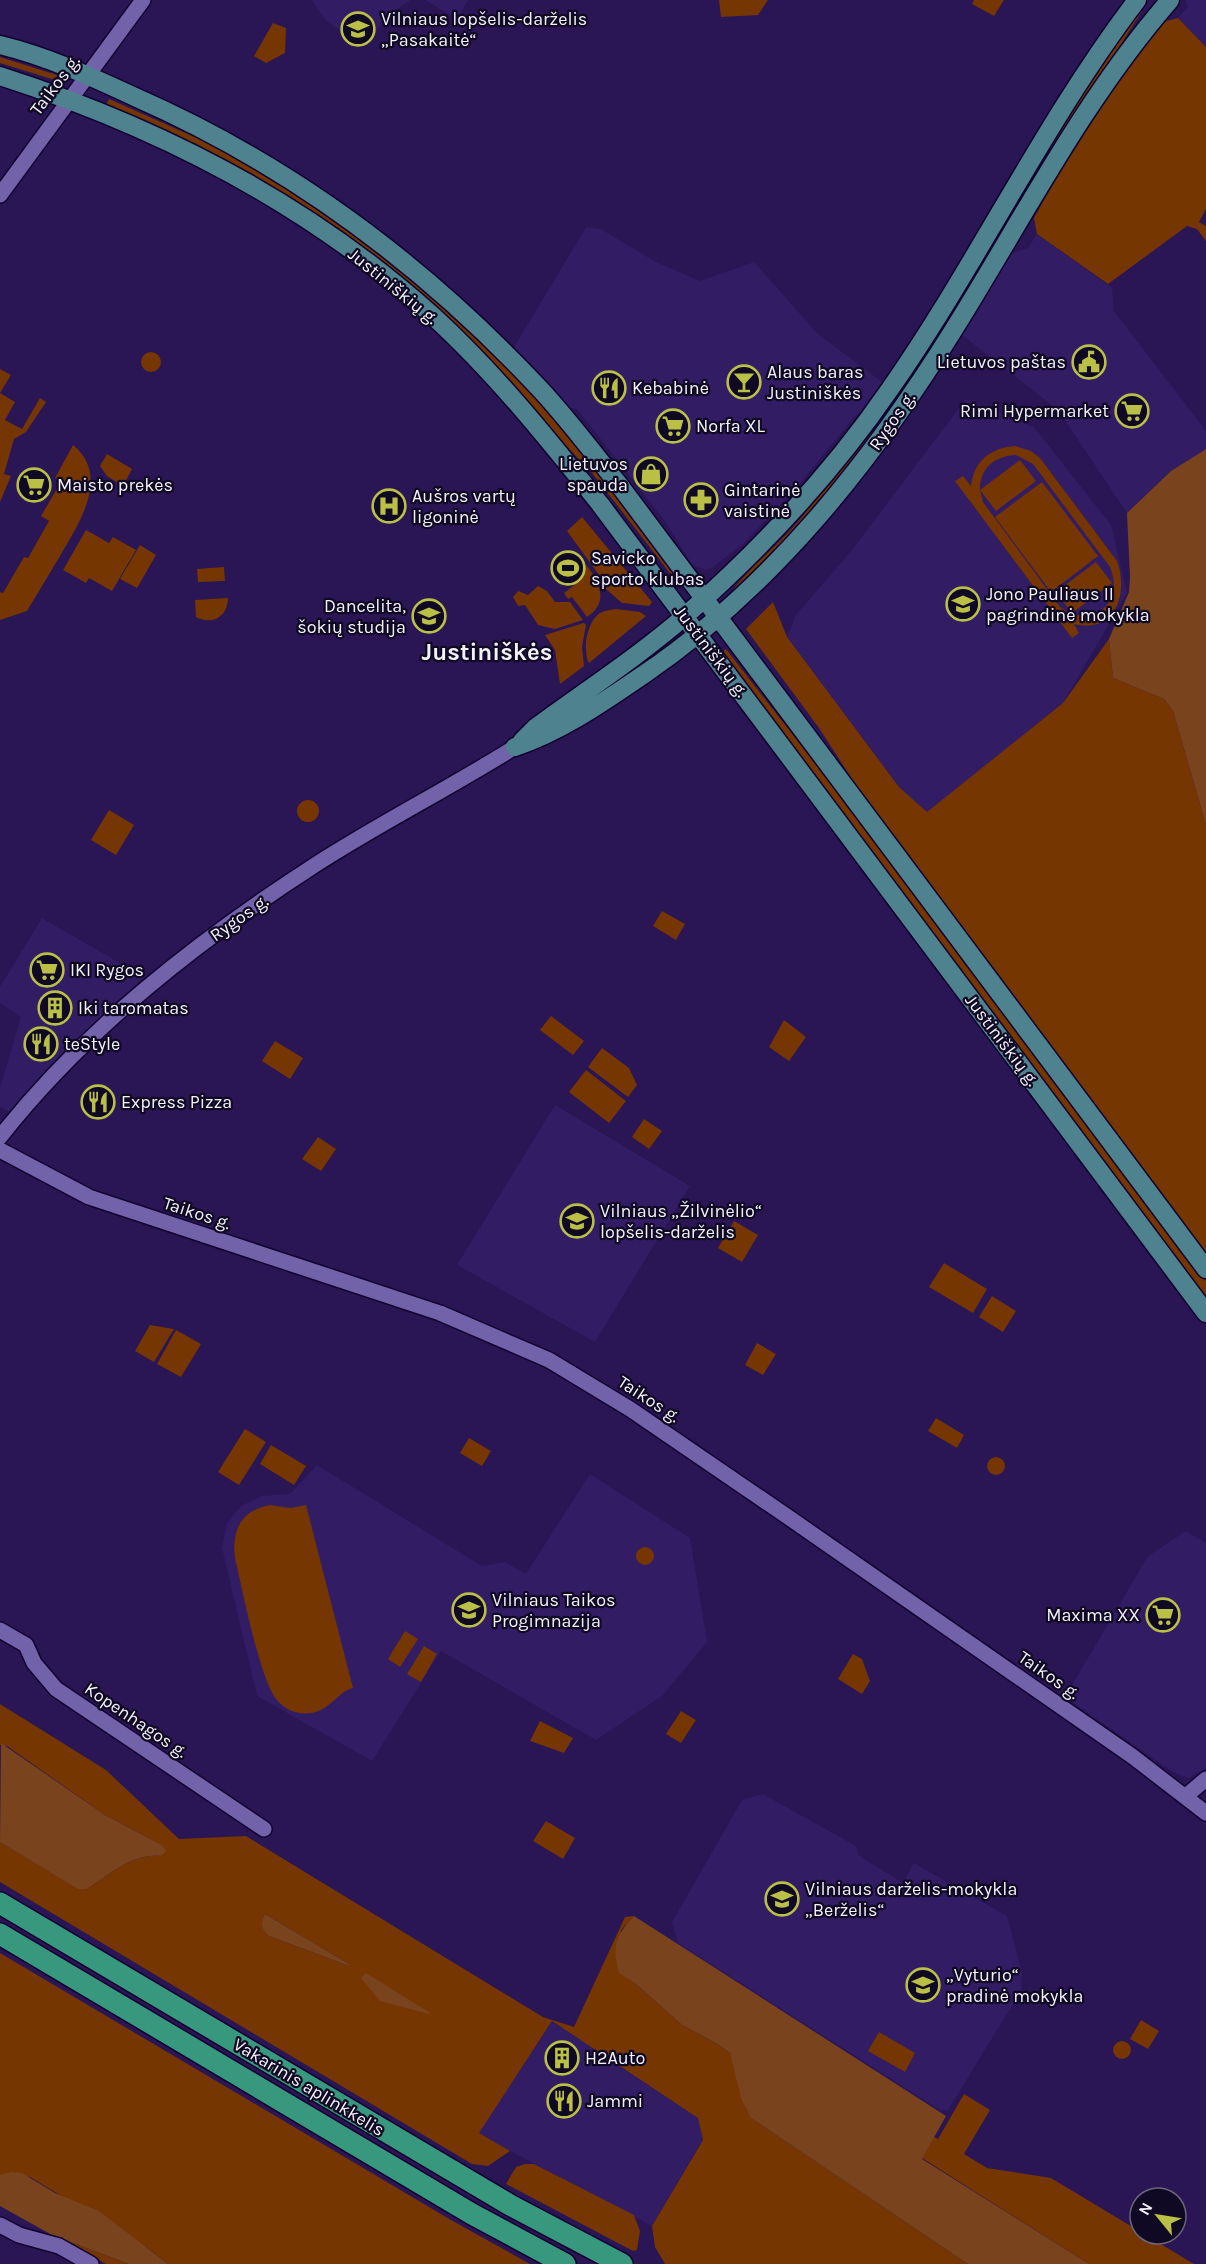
<svg xmlns="http://www.w3.org/2000/svg" width="1206" height="2264" font-family="Karla,sans-serif">
<style>
.built{fill:#321c64}
.green{fill:#753601;fill-rule:evenodd}
.forest{fill:#79431e}
.lines{fill:none;stroke-linecap:round;stroke-linejoin:round}
.minor-casing{stroke:#120230;stroke-width:18}
.major-casing{stroke:#120230;stroke-width:21}
.highway-casing{stroke:#120230;stroke-width:24}
.minor{stroke:#7162a9;stroke-width:15}
.major{stroke:#4e828f;stroke-width:18}
.highway{stroke:#37987e;stroke-width:21}
.labels{text-anchor:middle;stroke-width:4.5;stroke-linejoin:round;paint-order:stroke}
.poi-label{font-size:18px;fill:#f3f1fa;stroke:#100924;text-anchor:start}
.street-label{font-size:18px;fill:#f3f1fa;stroke:#100924}
.district-label{font-size:24px;font-weight:bold;fill:#f3f1fa;stroke:#100924}
</style>
<rect width="100%" height="100%" fill="#2a1555"/>
<!-- built -->
<path class="built" d="M312,0H411L386,16L373,37L362,44L326,21Z
M425,0H468L457,19Z
M1185,0H1206V47L1178,18L1188,7Z
M586,227L601,229L656,262L700,281L754,262L818,334L885,384L866,408L855,416L797,487L744,543L712,568L705,570L692,565L665,521L577,409L567,407L513,349Z
M1037,234L1112,288L1114,311L1206,431V449L1171,471L1127,513L1058,410L962,335L1011,253L1028,248Z
M966,399L1034,427L1111,525L1127,593L1063,703L927,813L899,787L787,637L796,615L852,550Z
M42,918L144,977L83,1034L10,1112L0,1107V1088L21,1017L0,1003V987Z
M555,1105L690,1186L595,1342L457,1265Z
M317,1465L482,1566L505,1562L526,1574L590,1474L690,1538L707,1642L662,1696L596,1740L441,1651L372,1761L257,1696L222,1548L227,1523L241,1506L262,1496L290,1494Z
M1186,1531L1206,1543V1768L1189,1778L1173,1772L1065,1697L1148,1556Z
M763,1794L856,1846L858,1854L864,1859L903,1883L914,1863L1007,1916L1022,1972L1021,1991L948,2110H940L678,1943L672,1922L742,1800Z
M552,2021L698,2118L703,2139L652,2226L478,2134Z"/>
<!-- green -->
<path class="green" d="M719,0H768L758,15L721,17Z
M974,0H1004L994,16L972,4Z
M1138,8L1142,11L998,239L1027,182L1066,115Z
M1178,18L1206,47V209L1199,222L1206,226V241L1197,229L1187,226L1108,284L1037,234L1034,218L1087,121L1159,23Z
M273,23L286,28L285,53L266,63L254,56Z
M0,57L57,75L55,80L0,63Z
M109,99L260,166L341,219L466,322L590,458L681,578L676,581L593,474L442,316L183,140L106,105Z
M931,340L937,344L887,420L807,519L734,592L732,591C751,565 780,544 801,518C848,461 889,400 931,340Z
M141 362a10 10 0 1 1 20 0a10 10 0 1 1-20 0Z
M0,369L11,375L0,393L15,402L5,420L22,429L40,398L46,402L26,432L14,439L4,474L11,476L0,502Z
M73,445C111,476 79,523 60,556C49,574 38,593 27,611L0,620V592L3,593L24,557L28,558L49,521L41,516L61,482L55,478Z
M1015,446L1031,451L1040,458L1117,561C1129,594 1115,634 1074,624L1079,633L1072,638L955,481L963,476L971,486C974,461 990,448 1015,446ZM1016,455L1033,464L1110,567C1125,604 1092,630 1060,607L983,502L980,490L996,511L1036,481L1020,460L980,490C980,467 995,456 1016,455Z
M107,454L132,469L123,486L107,476L100,466Z
M1042,482L1098,556L1051,592L995,517Z
M582,517L652,602L649,606L622,603L606,589L602,579L567,531Z
M86,530L109,543L113,537L136,550L112,591L89,578L86,583L63,570Z
M140,545L156,555L137,588L120,579Z
M577,556C591,568 616,599 587,617L572,597L568,599L564,593L581,580L576,573L579,570L571,561Z
M1096,562L1112,583L1072,613L1056,592Z
M224,567L225,581L198,582L197,569Z
M538,586L547,591L555,602H570L583,620L555,629L538,625L525,605L518,606L513,597L518,591L528,595Z
M228,598C228,616 213,626 196,617L195,600Z
M773,602L787,637L899,787L927,812L1063,703L1109,639L1113,678L1164,699L1173,711L1206,825V1259L878,819L819,728L746,629Z
M616,609L640,612L646,616L589,663C582,650 587,619 602,612C606,610 612,610 616,609Z
M584,623L586,625L582,647L584,666L560,684L555,650L545,635Z
M726,649L920,898L1206,1281V1302L722,652Z
M297 811a11 11 0 1 1 22 0a11 11 0 1 1-22 0Z
M109,810L134,825L116,855L91,840Z
M662,911L685,924L676,940L653,926Z
M551,1016L584,1041L573,1055L540,1030Z
M784,1020L806,1037L789,1061L769,1047Z
M275,1041L303,1058L290,1079L262,1061Z
M602,1048L629,1068L637,1085L628,1097L588,1067Z
M586,1070L626,1101L609,1123L569,1092Z
M644,1119L662,1131L649,1149L632,1137Z
M318,1137L336,1149L321,1171L302,1159Z
M734,1221L758,1235L742,1262L718,1248Z
M944,1263L987,1289L973,1313L929,1287Z
M992,1296L1016,1311L1003,1332L979,1317Z
M150,1325L174,1329L154,1362L135,1351Z
M176,1330L201,1344L181,1377L157,1364Z
M757,1343L776,1354L763,1375L745,1365Z
M936,1418L964,1435L957,1448L928,1431Z
M245,1429L266,1442L239,1485L218,1472Z
M469,1438L491,1451L482,1466L460,1453Z
M271,1445L306,1466L294,1485L260,1464Z
M987 1466a9 9 0 1 1 18 0a9 9 0 1 1-18 0Z
M270,1505L291,1508L306,1505L353,1688C337,1692 330,1711 311,1713C298,1715 285,1710 277,1700C260,1681 242,1587 235,1558C231,1530 242,1510 270,1505Z
M636 1556a9 9 0 1 1 18 0a9 9 0 1 1-18 0Z
M405,1631L418,1639L400,1667L388,1659Z
M424,1646L437,1654L421,1682L407,1674Z
M853,1654L862,1659L870,1681L862,1694L838,1679Z
M0,1704L106,1770L179,1839L246,1836L543,2017L574,2027L625,1917L634,1916L621,1930L619,1972L636,1984L682,2025L716,2043L730,2053L751,2118L968,2264H665L655,2247L652,2226L703,2140L698,2118L552,2021L479,2133L510,2151L488,2166L472,2164L0,1882V1842L79,1889H87C110,1874 133,1853 161,1856L162,1845L105,1815L7,1746L0,1745ZM265,1914L349,1964V1966L269,1936C262,1929 260,1923 265,1914Z
M681,1711L696,1720L681,1743L666,1734Z
M540,1721L573,1738L564,1753L530,1741Z
M546,1821L575,1838L563,1859L533,1841Z
M0,1953L451,2220L530,2264H168L146,2247L30,2177L0,2175Z
M1141,2020L1159,2031L1148,2049L1130,2039Z
M879,2032L915,2053L905,2072L868,2051Z
M1113 2050a9 9 0 1 1 18 0a9 9 0 1 1-18 0Z
M964,2094L990,2110L964,2154L987,2168L1051,2178L1194,2264H1089L922,2158L934,2137L938,2139Z
M525,2164H534L634,2215L640,2231L637,2250L633,2251L506,2184L516,2167Z
M52,2235L129,2264H106Z"/>
<!-- forest -->
<path class="forest" d="M1206,449V825L1173,711L1164,699L1113,678L1109,639L1129,592L1130,577L1127,513L1171,471Z
M1,1743L105,1815L162,1845L166,1851L161,1856C133,1853 110,1874 87,1889H78L0,1842Z
M265,1914L349,1964V1966L269,1936C261,1929 260,1923 265,1914Z
M634,1916L946,2116L922,2159L1089,2264H968L751,2118L741,2098L730,2053L716,2043L682,2025L636,1984L619,1973C612,1946 615,1936 634,1916Z
M366,1973L429,2012V2014L380,2001L361,1978Z
M11,2172L22,2173L55,2193L99,2211L168,2264H129L52,2235L0,2206V2175Z"/>
<g class="lines">
<!-- minor casing -->
<g class="minor-casing">
<path id="minor" d="M0,195L143,0
M0,1137C86,1028 199,940 315,865C380,823 450,788 515,747
M0,1150L89,1197L440,1313L549,1360L630,1409L791,1519L1132,1756L1206,1813
M0,1630L26,1645L34,1663L56,1689L264,1829
M1186,1796L1206,1779
M0,2225L19,2235L59,2246L91,2264"/>
</g>
<!-- major casing -->
<g class="major-casing">
<path id="major" d="M0,45C46,56 92,77 135,97C290,165 424,265 540,389C568,419 594,454 620,486L1206,1269
M0,76C159,127 310,205 434,317C495,373 548,439 600,504L1206,1313
M522,741L535,728C585,691 638,657 685,616C761,549 833,472 890,389C978,263 1044,122 1137,0
M515,747C562,731 602,703 643,675C774,586 873,460 956,326C1025,215 1084,99 1170,0"/>
</g>
<!-- highway casing -->
<g class="highway-casing">
<path id="highway" d="M0,1903L510,2205L622,2264
M0,1934L472,2214L565,2264"/>
</g>
<!-- minor -->
<use href="#minor" class="minor"/>
<!-- major -->
<use href="#major" class="major"/>
<!-- highway -->
<use href="#highway" class="highway"/>
</g>
<!-- icons -->
<defs>
<g id="school-ring" transform="scale(1.725)"><circle r="9.5" fill="#100924" stroke="#bac045" stroke-width="1.5"/><path d="M0-5L7-2L0 1L-7-2ZM-4 1L0 2.5L4 1V4Q0 6-4 4Z" fill="#bac045"/></g>
<g id="civic-ring" transform="scale(1.725)"><circle r="9.5" fill="#100924" stroke="#bac045" stroke-width="1.5"/><path d="M-.6-6.5H3V-4.5H.6V-3L4-1V1h2V6H-6V1h2V-1L-.6-3ZM-1.2 2.5V6h2.4V2.5Z" fill="#bac045"/></g>
<g id="bar-ring" transform="scale(1.725)"><circle r="9.5" fill="#100924" stroke="#bac045" stroke-width="1.5"/><path d="M-6-5H6L.8 .8V4.5H3.5V6h-7V4.5H-.8V.8Z" fill="#bac045"/></g>
<g id="restaurant-ring" transform="scale(1.725)"><circle r="9.5" fill="#100924" stroke="#bac045" stroke-width="1.5"/><path d="M-5-6h1v4h1v-4h1v4h1v-4h1v5L-1.5 .5V6h-2V.5L-5-1ZM5-6V6H3V1.5H1.5Q1.5-4 5-6Z" fill="#bac045"/></g>
<g id="supermarket-ring" transform="scale(1.725)"><circle r="9.5" fill="#100924" stroke="#bac045" stroke-width="1.5"/><path d="M-6-5.5h2.5l.6 2H6L4.5 2H-2.5L-4.4-4H-6ZM-1.5 3.2a1.3 1.3 0 1 0 .1 0ZM3 3.2a1.3 1.3 0 1 0 .1 0Z" fill="#bac045"/></g>
<g id="shop-ring" transform="scale(1.725)"><circle r="9.5" fill="#100924" stroke="#bac045" stroke-width="1.5"/><path d="M-5-2.5h2.3a2.7 3.5 0 0 1 5.4 0H5L5.5 6h-11ZM-1.5-2.5h3a1.5 2.3 0 0 0-3 0Z" fill="#bac045"/></g>
<g id="pharmacy-ring" transform="scale(1.725)"><circle r="9.5" fill="#100924" stroke="#bac045" stroke-width="1.5"/><path d="M-2-6h4v4h4v4h-4v4h-4v-4h-4v-4h4Z" fill="#bac045"/></g>
<g id="hospital-ring" transform="scale(1.725)"><circle r="9.5" fill="#100924" stroke="#bac045" stroke-width="1.5"/><path d="M-5-5h3v3.5h4V-5h3V5h-3V1.5h-4V5h-3Z" fill="#bac045"/></g>
<g id="stadium-ring" transform="scale(1.725)"><circle r="9.5" fill="#100924" stroke="#bac045" stroke-width="1.5"/><path d="M0-5a6.5 5 0 1 0 0 10a6.5 5 0 1 0 0-10ZM-3.5-1.8h7v3.6h-7Z" fill="#bac045"/></g>
<g id="building-ring" transform="scale(1.725)"><circle r="9.5" fill="#100924" stroke="#bac045" stroke-width="1.5"/><path d="M-4-6H4V6H1V3H-1V6H-4ZM-2.5-4.3h1.7v1.8h-1.7ZM.8-4.3h1.7v1.8H.8ZM-2.5-1h1.7V.8h-1.7ZM.8-1h1.7V.8H.8Z" fill="#bac045"/></g>
</defs>
<g fill-rule="evenodd">
<use href="#school-ring" x="358" y="29"/>
<use href="#civic-ring" x="1089" y="362"/>
<use href="#bar-ring" x="744" y="382"/>
<use href="#restaurant-ring" x="609" y="388"/>
<use href="#supermarket-ring" x="1132" y="411"/>
<use href="#supermarket-ring" x="673" y="426"/>
<use href="#shop-ring" x="651" y="474"/>
<use href="#supermarket-ring" x="34" y="485"/>
<use href="#pharmacy-ring" x="701" y="500"/>
<use href="#hospital-ring" x="389" y="506"/>
<use href="#stadium-ring" x="568" y="568"/>
<use href="#school-ring" x="963" y="604"/>
<use href="#school-ring" x="429" y="616"/>
<use href="#supermarket-ring" x="47" y="970"/>
<use href="#building-ring" x="55" y="1008"/>
<use href="#restaurant-ring" x="41" y="1044"/>
<use href="#restaurant-ring" x="98" y="1102"/>
<use href="#school-ring" x="577" y="1221"/>
<use href="#school-ring" x="469" y="1610"/>
<use href="#supermarket-ring" x="1163" y="1615"/>
<use href="#school-ring" x="782" y="1899"/>
<use href="#school-ring" x="923" y="1985"/>
<use href="#building-ring" x="562" y="2058"/>
<use href="#restaurant-ring" x="564" y="2101"/>
</g>
<g class="labels">
<!-- poi labels -->
<g class="poi-label">
<text x="381" y="25">Vilniaus lopšelis-darželis<tspan x="381" dy="21">„Pasakaitė“</tspan></text>
<text x="1066" y="368" text-anchor="end">Lietuvos paštas</text>
<text x="767" y="378">Alaus baras<tspan x="767" dy="21">Justiniškės</tspan></text>
<text x="632" y="394">Kebabinė</text>
<text x="1109" y="417" text-anchor="end">Rimi Hypermarket</text>
<text x="696" y="432">Norfa XL</text>
<text x="628" y="470" text-anchor="end">Lietuvos<tspan x="628" dy="21">spauda</tspan></text>
<text x="57" y="491">Maisto prekės</text>
<text x="724" y="496">Gintarinė<tspan x="724" dy="21">vaistinė</tspan></text>
<text x="412" y="502">Aušros vartų<tspan x="412" dy="21">ligoninė</tspan></text>
<text x="591" y="564">Savicko<tspan x="591" dy="21">sporto klubas</tspan></text>
<text x="986" y="600">Jono Pauliaus II<tspan x="986" dy="21">pagrindinė mokykla</tspan></text>
<text x="406" y="612" text-anchor="end">Dancelita,<tspan x="406" dy="21">šokių studija</tspan></text>
<text x="70" y="976">IKI Rygos</text>
<text x="78" y="1014">Iki taromatas</text>
<text x="64" y="1050">teStyle</text>
<text x="121" y="1108">Express Pizza</text>
<text x="600" y="1217">Vilniaus „Žilvinėlio“<tspan x="600" dy="21">lopšelis-darželis</tspan></text>
<text x="492" y="1606">Vilniaus Taikos<tspan x="492" dy="21">Progimnazija</tspan></text>
<text x="1140" y="1621" text-anchor="end">Maxima XX</text>
<text x="805" y="1895">Vilniaus darželis-mokykla<tspan x="805" dy="21">„Berželis“</tspan></text>
<text x="946" y="1981">„Vyturio“<tspan x="946" dy="21">pradinė mokykla</tspan></text>
<text x="585" y="2064">H2Auto</text>
<text x="587" y="2107">Jammi</text>
</g>
<!-- street labels -->
<g class="street-label">
<text transform="translate(55 85) rotate(-53)" y="6">Taikos g.</text>
<text transform="translate(393 286) rotate(39)" y="6">Justiniškių g.</text>
<text transform="translate(892 421) rotate(-55)" y="6">Rygos g.</text>
<text transform="translate(711 651) rotate(53)" y="6">Justiniškių g.</text>
<text transform="translate(239 918) rotate(-35)" y="6">Rygos g.</text>
<text transform="translate(1002 1040) rotate(53)" y="6">Justiniškių g.</text>
<text transform="translate(197 1213) rotate(18)" y="6">Taikos g.</text>
<text transform="translate(649 1399) rotate(33)" y="6">Taikos g.</text>
<text transform="translate(1049 1675) rotate(35)" y="6">Taikos g.</text>
<text transform="translate(136 1720) rotate(34)" y="6">Kopenhagos g.</text>
<text transform="translate(309 2087) rotate(31)" y="6">Vakarinis aplinkkelis</text>
</g>
<!-- district labels -->
<g class="district-label">
<text x="487" y="660">Justiniškės</text>
</g>
</g>
<!-- north arrow -->
<g transform="translate(1158 2216) rotate(300)"><circle r="28" fill="#100924" stroke="#6b667a" stroke-width="1.5"/>
<path d="M0-4.5L10 22L0 15L-10 22Z" fill="#bac045"/>
<text y="-9" font-size="16" font-weight="bold" text-anchor="middle" fill="#f3f1fa">N</text>
</g>
</svg>
